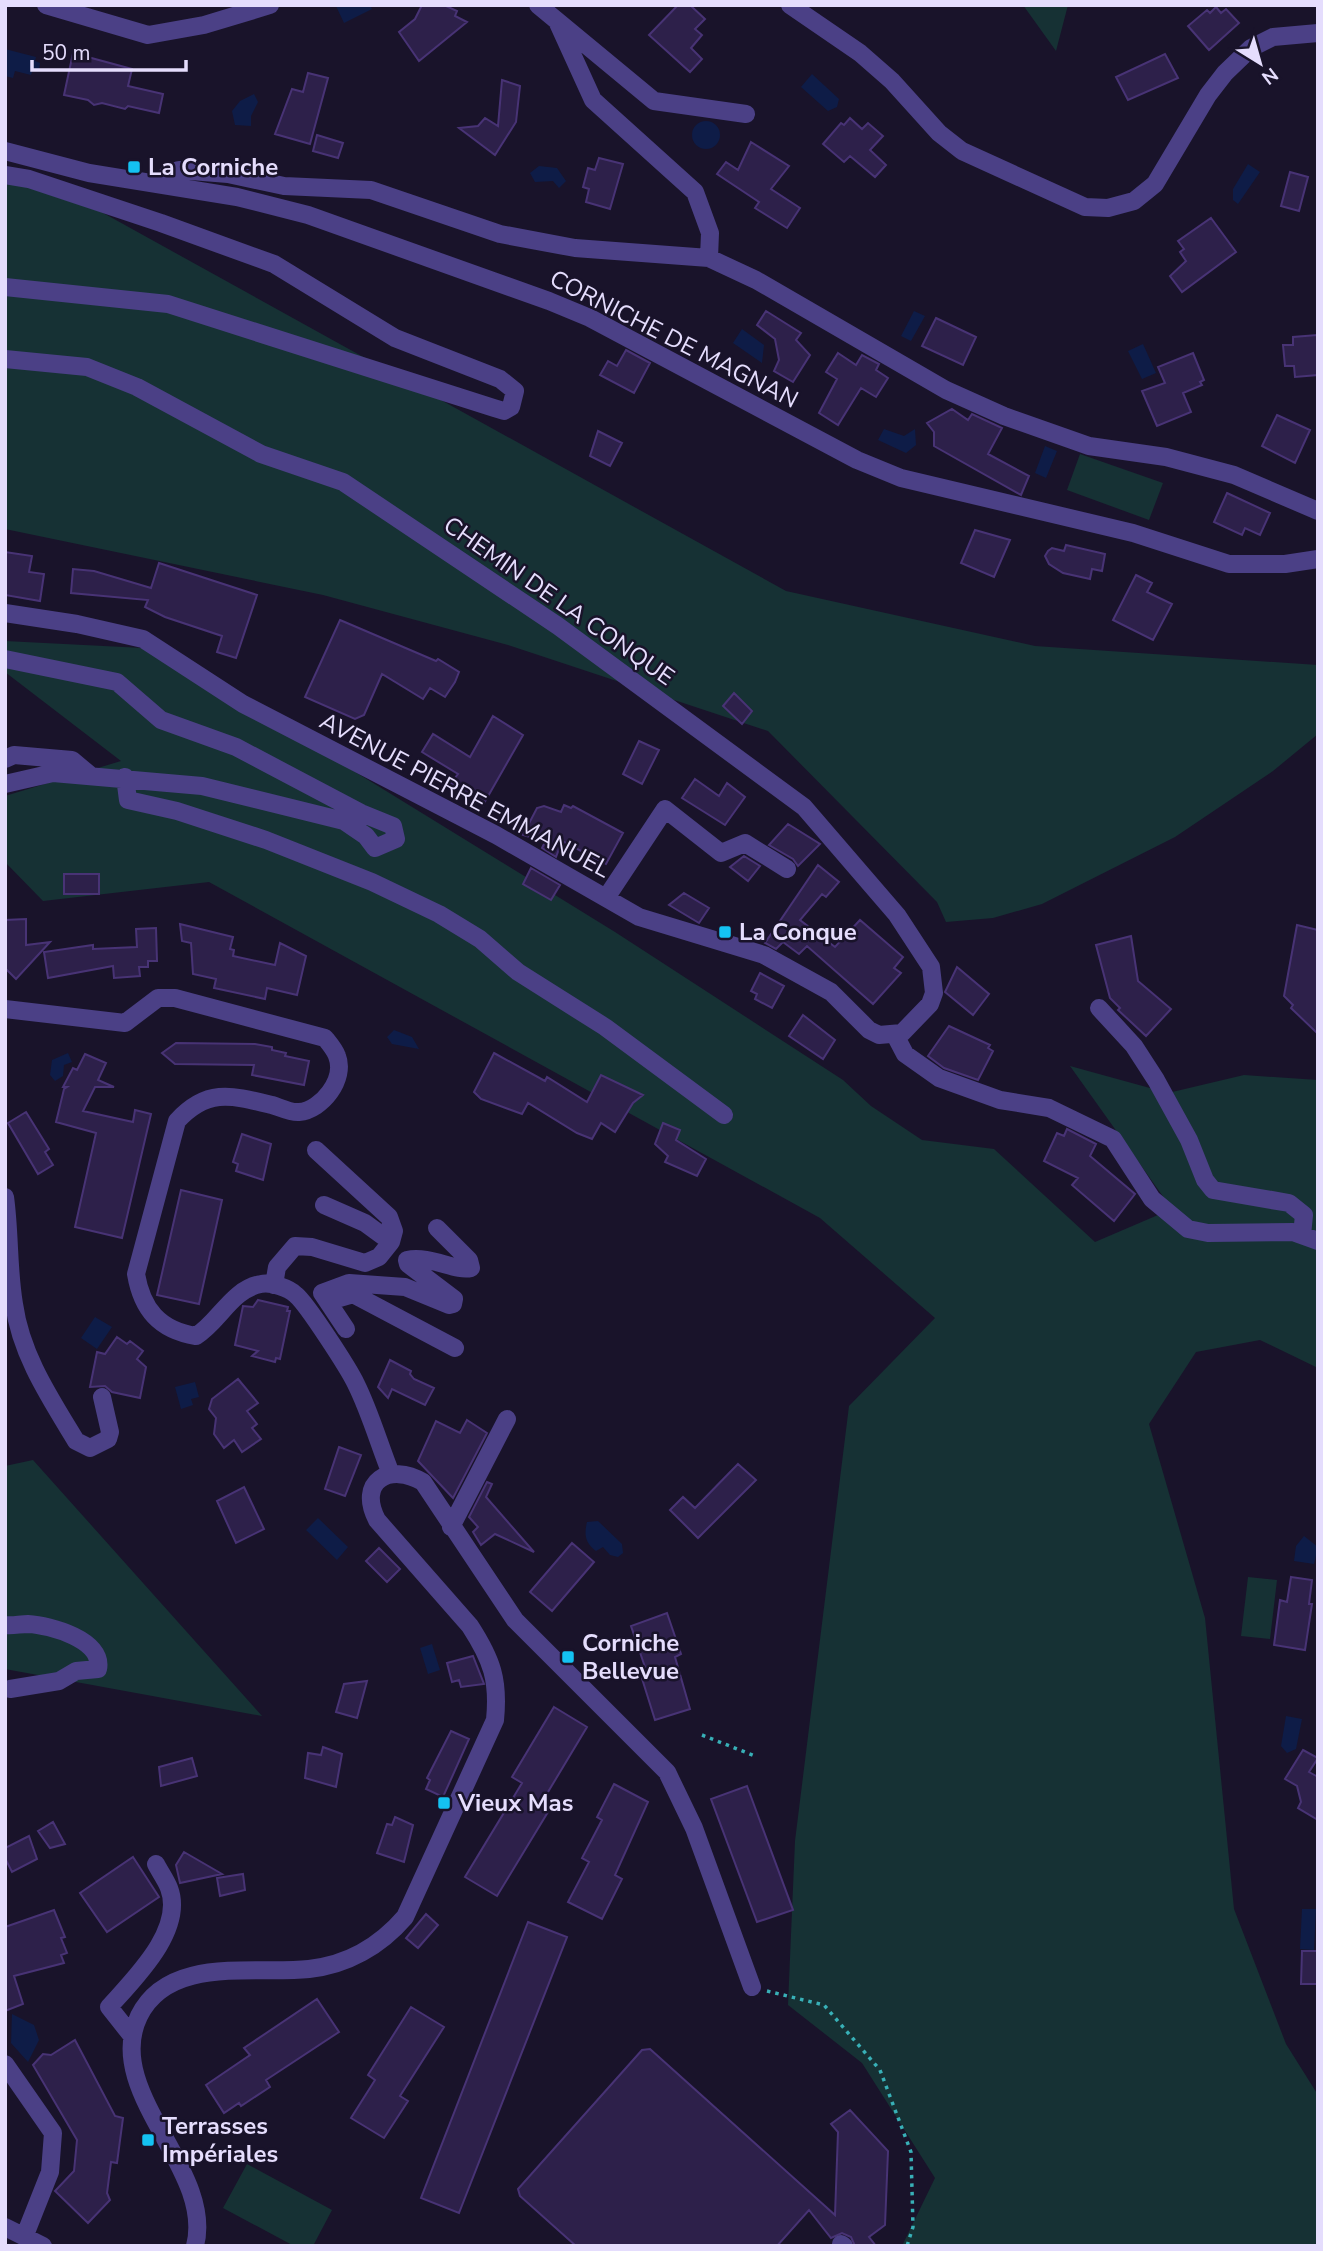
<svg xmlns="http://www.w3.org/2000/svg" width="1323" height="2251" font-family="'Nunito Sans',sans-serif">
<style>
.green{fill:#163134}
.water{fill:#0e1c47}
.building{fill:#2d204a;stroke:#483375;stroke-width:2}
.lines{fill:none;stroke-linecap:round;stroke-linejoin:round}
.path{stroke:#38b0b7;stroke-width:3.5;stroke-dasharray:3.5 5;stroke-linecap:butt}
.minor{stroke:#4b4086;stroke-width:18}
.poi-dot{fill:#14c2f2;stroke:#19132a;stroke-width:2.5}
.labels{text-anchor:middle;stroke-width:5;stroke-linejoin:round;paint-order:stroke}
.poi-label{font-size:24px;font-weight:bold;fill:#e5ddfd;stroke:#19132a;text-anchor:start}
.street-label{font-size:24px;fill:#e5ddfd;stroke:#19132a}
</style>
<rect width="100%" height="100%" fill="#19132a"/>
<!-- green -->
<path class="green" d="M1023,5H1068L1056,51Z
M5,176L40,178L786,591L1035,646L1318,665V734L1273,771L1175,837L1042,904L993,918L946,922L937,902L768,731L508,645L323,595L5,529Z
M1080,454L1163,483L1149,520L1067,490Z
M5,641L143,648L326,754L615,932L843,1080L871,1106L922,1140L994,1149L1095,1242L1172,1209L1070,1066L1168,1093L1244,1075L1318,1080V1368L1260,1340L1196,1352L1149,1424L1205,1618L1234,1909L1286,2044L1318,2095V2246H902L935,2178L862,2063L788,2005L795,1841L849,1406L935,1318L820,1218L209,882L43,901L5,862V796L121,761L5,672Z
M33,1460L262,1716L5,1669V1466Z
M1248,1577L1277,1580L1270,1639L1241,1636Z
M247,2164L332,2210L313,2246H294L223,2208Z"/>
<!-- water -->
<path class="water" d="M370,5L372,9L344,23L336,6Z
M5,49L36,57L35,61L40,63L39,70L33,69L31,75L15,71L13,78L5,76Z
M812,74L839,99L837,107L828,111L801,87Z
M254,94L258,102L251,116V126L235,125L232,111L240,101Z
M692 135a14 14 0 1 1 28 0a14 14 0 1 1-28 0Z
M1248,164L1260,172L1238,204L1233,200V189Z
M539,166L557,168L566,181L559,188L553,181L535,182L530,173Z
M914,311L925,316L911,341L901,336Z
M742,329L764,345L762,363L733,343Z
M1143,344L1156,373L1142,379L1128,351Z
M884,429L904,436L915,429L916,445L906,453L878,440Z
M1045,446L1057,451L1046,478L1035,473Z
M394,1030L412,1037L419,1049L392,1044L387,1037Z
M68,1053L72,1062L64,1065L63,1076L55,1081L50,1075L52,1060Z
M95,1317L112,1327L97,1349L81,1338Z
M195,1382L199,1397L191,1399L193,1405L181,1409L175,1387Z
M318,1518L348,1547L337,1560L306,1530Z
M598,1521L622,1544L623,1553L618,1557L610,1555L603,1547L596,1551C585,1543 584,1534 587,1522Z
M1304,1536L1318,1547L1314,1564L1294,1561L1296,1546Z
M432,1644L440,1670L428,1674L420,1648Z
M1286,1716L1302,1719L1296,1749L1287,1753L1281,1746Z
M1302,1909H1316L1314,1950L1300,1949Z
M12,2014L34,2025L39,2040L28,2062L11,2043Z"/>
<!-- building -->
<path class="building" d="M422,5H444L457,11L455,16L467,22L419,61L399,32L415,19Z
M678,5H690L705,19L695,29L702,35L691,48L702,59L690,72L649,35Z
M1216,7L1221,13L1226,9L1239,23L1209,50L1188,26L1207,10L1210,13Z
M73,53L132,69L128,86L163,94L159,113L128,106L125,109L102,103L94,105L88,100L64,95Z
M1165,54L1178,78L1128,100L1116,77Z
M308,73L328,78L310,144L275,134L292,89L303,92Z
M502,80L520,86L516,122L495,155L459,128L478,126L485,118L498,126Z
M850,118L862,129L868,123L883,136L870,150L886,165L875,177L850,156L844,162L823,144L841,123L844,125Z
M317,135L343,143L338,158L313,151Z
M751,142L789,166L771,189L800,208L787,228L755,208L759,202L717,174L726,162L738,170Z
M599,158L623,164L610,209L586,202L589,189L583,187L588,168L595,170Z
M1290,172L1308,177L1299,211L1281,206Z
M1211,218L1236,252L1182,292L1170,276L1186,261L1180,252L1184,249L1178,241Z
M766,311L801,333L796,340L810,355L793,382L774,371L779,360L775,339L757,325Z
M936,318L976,337L963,365L922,346Z
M1317,335L1318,375L1295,377L1294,366H1285L1283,345H1293V337Z
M626,350L650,363L634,393L600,375L608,361L617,366Z
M838,353L856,365L862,355L879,364L876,370L888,378L876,397L861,388L838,425L819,413L837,379L826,372Z
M1193,353L1204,380L1200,382L1202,385L1183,393L1191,412L1157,426L1142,391L1165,383L1158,367Z
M952,409L968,420L972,414L1002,428L988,454L1029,476L1021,495L934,446V432L927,423Z
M1277,415L1310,430L1295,463L1262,446Z
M598,431L622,443L610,466L590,456Z
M1227,493L1270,513L1260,535L1245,528L1242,535L1214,522Z
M975,530L1010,540L994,577L961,563Z
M1066,545L1105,554L1102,571L1092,569L1090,579L1063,573L1049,564L1045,556L1048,551L1052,548L1064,551Z
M5,552L32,556L29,572L44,574L40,601L5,595Z
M159,563L257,595L236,658L217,652L222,636L165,617L145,607L148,600L71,593L73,569L94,571L151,588Z
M1136,575L1152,583L1147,592L1172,604L1153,640L1113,620Z
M340,620L436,661L438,659L459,672L455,682L445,697L430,688L423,699L382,674L364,715L355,719L305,697Z
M734,693L752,711L742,724L723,706Z
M493,716L523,735L483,805L451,783L458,774L422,752L433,734L470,757Z
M639,741L659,750L642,784L623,774Z
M695,779L719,796L727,783L745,797L725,825L682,798Z
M564,805L571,808L573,806L623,833L606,864L562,841L556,857L542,848L545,842L523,835L537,808L544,806L561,812Z
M788,824L820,844L798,866L793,859L769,845Z
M744,856L760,866L748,881L730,867Z
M818,865L839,882L826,897L822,894L800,920L835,947L860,920L903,957L894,968L901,973L873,1004L807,946L799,954L783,942L776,949L765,943Z
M531,868L560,885L551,900L523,884Z
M64,874H99V894H64Z
M684,893L709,908L699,923L669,905Z
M26,919V945L50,942L16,979L5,968V920Z
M180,924L233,937L230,949L234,950L233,956L275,965L280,943L306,956L297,995L267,988L265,999L214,988L216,979L193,974L191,943L182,941Z
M1297,925L1318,930V1034L1291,1008L1293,1005L1284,996Z
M156,928L157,961H148V967H139L140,976L114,978L113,966L48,978L44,952L93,945V949L137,947L136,929Z
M1131,936L1138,981L1171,1009L1146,1036L1118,1010L1120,1008L1110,998L1096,945Z
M957,967L989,994L973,1015L945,992Z
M760,973L784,986L772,1008L755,999L757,994L751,991Z
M803,1015L835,1040L823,1059L789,1036Z
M949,1026L990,1045L988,1048L993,1051L978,1080L944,1068L928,1056Z
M176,1043L255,1044L272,1047V1050L286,1053L285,1056L309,1061L304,1085L252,1075L254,1065L175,1064L162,1053Z
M494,1053L545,1081L547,1077L587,1102L601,1075L643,1095L633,1103L615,1132L601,1123L592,1139L577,1133L528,1103L522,1114L481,1099L474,1092Z
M85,1054L106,1063L98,1080L114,1087H95L83,1111L133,1122L135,1110L151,1114L122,1238L75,1227L96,1133L56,1122L64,1089L67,1087H63L73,1068L77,1070Z
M26,1112L49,1149L45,1152L53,1165L38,1174L8,1123Z
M663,1123L680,1130L676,1140L706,1159L697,1176L665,1162L668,1156L655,1144Z
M1067,1129L1096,1144L1090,1156L1135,1194L1114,1221L1072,1185L1078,1178L1044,1161L1057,1133L1064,1136Z
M242,1134L271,1144L263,1180L236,1171L238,1164L233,1162Z
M181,1190L222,1200L199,1304L157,1295Z
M258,1300L288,1307L287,1311H290L280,1359L276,1358L275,1362L252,1356L258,1351L235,1345L243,1306L253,1307Z
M117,1337L127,1344L130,1341L143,1351L137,1359L146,1367L140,1398L112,1392L105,1386L90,1387L97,1352L105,1354Z
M390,1360L411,1371L410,1374L414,1379L434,1388L425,1405L392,1389L388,1398L378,1387Z
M238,1379L258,1403L247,1411L257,1424L252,1428L261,1439L242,1452L234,1440L224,1448L214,1434L216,1418L209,1409L212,1399Z
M467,1420L487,1433L453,1498L418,1461L436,1421L460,1433Z
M339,1447L361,1455L345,1496L325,1489Z
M738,1464L756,1480L698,1538L670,1510L683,1497L695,1508Z
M487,1482L492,1484L486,1497L534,1552L495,1534L481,1545L473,1532L478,1527L469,1517Z
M244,1487L264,1529L236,1543L217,1501Z
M572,1543L594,1562L552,1611L530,1592Z
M379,1548L400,1569L387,1582L366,1561Z
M1291,1577L1312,1580L1309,1604H1312L1305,1650L1274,1645L1280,1600L1287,1602Z
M667,1613L681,1654L675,1657L690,1709L655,1720L639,1669L645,1667L631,1626Z
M473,1656L484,1684L461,1687L459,1680L452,1682L447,1663Z
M367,1681L357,1718L336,1712L344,1684Z
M554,1707L587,1727L545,1797L554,1802L497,1896L465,1877L522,1783L512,1777Z
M451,1731L469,1739L443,1797L426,1789L430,1780L427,1778Z
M323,1747L342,1754L336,1787L305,1778L308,1753L321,1755Z
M1303,1750L1318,1758L1309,1772L1318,1777V1820L1298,1808L1301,1802L1297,1786L1285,1779Z
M192,1758L197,1776L161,1786L159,1767Z
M614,1784L648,1802L615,1875L622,1879L602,1919L568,1902L589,1862L582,1858L602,1820L597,1817Z
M747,1786L793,1910L757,1922L711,1799Z
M395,1817L413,1825L404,1862L377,1853L387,1824L392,1825Z
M53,1822L65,1844L50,1848L38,1831Z
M29,1836L37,1859L12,1872L5,1858V1848Z
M184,1852L222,1874L180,1883L176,1865Z
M133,1857L159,1897L107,1932L80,1893Z
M243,1874L245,1890L220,1896L217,1878Z
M54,1910L65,1937L61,1938L67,1953L61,1955L64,1963L14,1976L23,2004L5,2011V1927Z
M426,1914L438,1925L418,1948L406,1938Z
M528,1922L567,1937L459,2213L421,2198Z
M1302,1951H1318V1984H1301Z
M317,1999L339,2032L266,2080L270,2087L241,2106L239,2103L224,2113L206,2085L250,2055L244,2048Z
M411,2007L444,2027L400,2096L408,2101L384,2138L351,2118L375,2080L368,2075Z
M75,2040L115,2116L123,2118L117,2163L111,2162L107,2193L110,2200L88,2223L55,2191L74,2171L77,2140L33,2065L43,2054L51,2055Z
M650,2049L835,2215L838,2132L831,2124L850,2110L888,2151L885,2225L869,2237L876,2246H855L851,2237L842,2233L831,2238L809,2210L777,2246H576L520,2196L518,2189L642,2050Z"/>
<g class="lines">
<!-- path -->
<path class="path" d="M702,1735L755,1756
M767,1991L824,2005L880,2070L911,2152L913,2227L907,2246"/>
<!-- minor -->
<path class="minor" d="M46,5L148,35L204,25L270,5
M538,5L654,101L746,114
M790,5L860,53L892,81L939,133L962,151L1085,207L1108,208L1134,201L1155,184L1208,95L1225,73L1251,48L1273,37L1318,33
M557,21L593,100L695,192L710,233L709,258
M5,151L89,173L237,197L308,215L549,301L590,318L857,460L901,478L1133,533L1229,564H1285L1318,559
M5,175L29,179L161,223L274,264L395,338L500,379L515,391L511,407L504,411L494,408L168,304L5,287
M161,182L168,174L179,170L228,174L284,186L371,190L500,234L575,248L709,258L756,280L946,390L1004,416L1089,446L1166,457L1234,475L1318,511
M5,359L87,367L137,387L261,454L343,482L558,626L804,807L897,915L931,967L934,993L930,1004L902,1033L879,1035L869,1030L831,992L764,955L639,917L496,835L243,704L143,639L77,624L5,613
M5,659L117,682L161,720L236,747L361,813L393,826L396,839L375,848L366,836L344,821L202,786L53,773L5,784
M5,759L14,755L72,760L90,775
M125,777L128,800L177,811L266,840L372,882L439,914L480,939L518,972L605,1027L724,1115
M606,898L665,809L721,853L745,843L787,869
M1099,1008L1134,1046L1156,1080L1189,1140L1205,1180L1213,1190L1289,1203L1304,1215L1302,1235
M5,1009L125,1023L158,998H175L325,1038C329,1043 335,1050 337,1056C346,1079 322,1110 299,1112C291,1113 279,1107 272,1105C231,1095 207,1088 177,1121L136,1274C142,1309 159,1330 196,1336C219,1322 232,1289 261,1284C271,1282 289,1288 296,1295C307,1304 349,1369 356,1384C370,1412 379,1444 391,1474
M895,1035L905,1054L939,1078L1000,1100L1049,1108L1113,1139L1152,1199L1188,1229L1208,1233L1293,1232L1318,1241
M316,1150L389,1217L394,1231L391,1242
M5,1197C10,1233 8,1269 14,1304C21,1355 50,1398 76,1441L90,1448L108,1439L110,1432L102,1397
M274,1285L277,1267L295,1246L312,1247L365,1263L379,1257L391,1242L365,1223L324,1205
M336,1299L353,1294L455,1348
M346,1329L322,1293L349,1283L405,1287L449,1305L453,1304L454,1299L408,1264L407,1260C430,1255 456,1272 471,1268L469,1260L437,1228
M451,1527L507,1419
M5,1625C13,1626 20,1624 28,1624C50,1625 104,1640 98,1669L76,1671L59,1681L10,1689
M132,2036L109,2007C134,1979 185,1930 169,1888C166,1880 160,1872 156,1864
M5,2064L53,2133L50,2172L25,2235
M5,2227L43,2246
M841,2244L844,2246
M195,2246C215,2169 102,2092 139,2016C169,1955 255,1975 309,1969C347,1965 380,1946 405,1917L495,1720C499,1680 492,1660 470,1626L377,1520C357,1482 389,1462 423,1482L515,1620L667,1772L694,1828L752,1987"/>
</g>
<!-- markers -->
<g class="poi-dot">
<rect x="127" y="160" width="14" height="14" rx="3.5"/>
<rect x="718" y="925" width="14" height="14" rx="3.5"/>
<rect x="561" y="1650" width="14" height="14" rx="3.5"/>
<rect x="437" y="1796" width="14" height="14" rx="3.5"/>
<rect x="141" y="2133" width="14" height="14" rx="3.5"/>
</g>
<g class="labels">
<!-- poi labels -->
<g class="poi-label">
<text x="148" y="175">La Corniche</text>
<text x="739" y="940">La Conque</text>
<text x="582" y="1651">Corniche<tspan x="582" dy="28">Bellevue</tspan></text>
<text x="458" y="1811">Vieux Mas</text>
<text x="162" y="2134">Terrasses<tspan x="162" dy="28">Impériales</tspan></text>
</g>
<!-- street labels -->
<g class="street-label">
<text transform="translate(674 339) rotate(27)" y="8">CORNICHE DE MAGNAN</text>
<text transform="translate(559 601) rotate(35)" y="8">CHEMIN DE LA CONQUE</text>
<text transform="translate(465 795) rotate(28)" y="8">AVENUE PIERRE EMMANUEL</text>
</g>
</g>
<!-- border -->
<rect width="1323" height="2251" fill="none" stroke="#e5ddfd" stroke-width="14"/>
<!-- north arrow -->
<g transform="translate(1260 63) rotate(143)" stroke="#19132a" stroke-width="5" paint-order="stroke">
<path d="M0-5L12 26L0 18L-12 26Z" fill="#e5ddfd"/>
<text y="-10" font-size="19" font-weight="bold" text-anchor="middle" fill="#e5ddfd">N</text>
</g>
<!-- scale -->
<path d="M32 60v10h154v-10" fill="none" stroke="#e5ddfd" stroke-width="3.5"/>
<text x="42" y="60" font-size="21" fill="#e5ddfd" stroke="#19132a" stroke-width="5" paint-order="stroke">50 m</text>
</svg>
